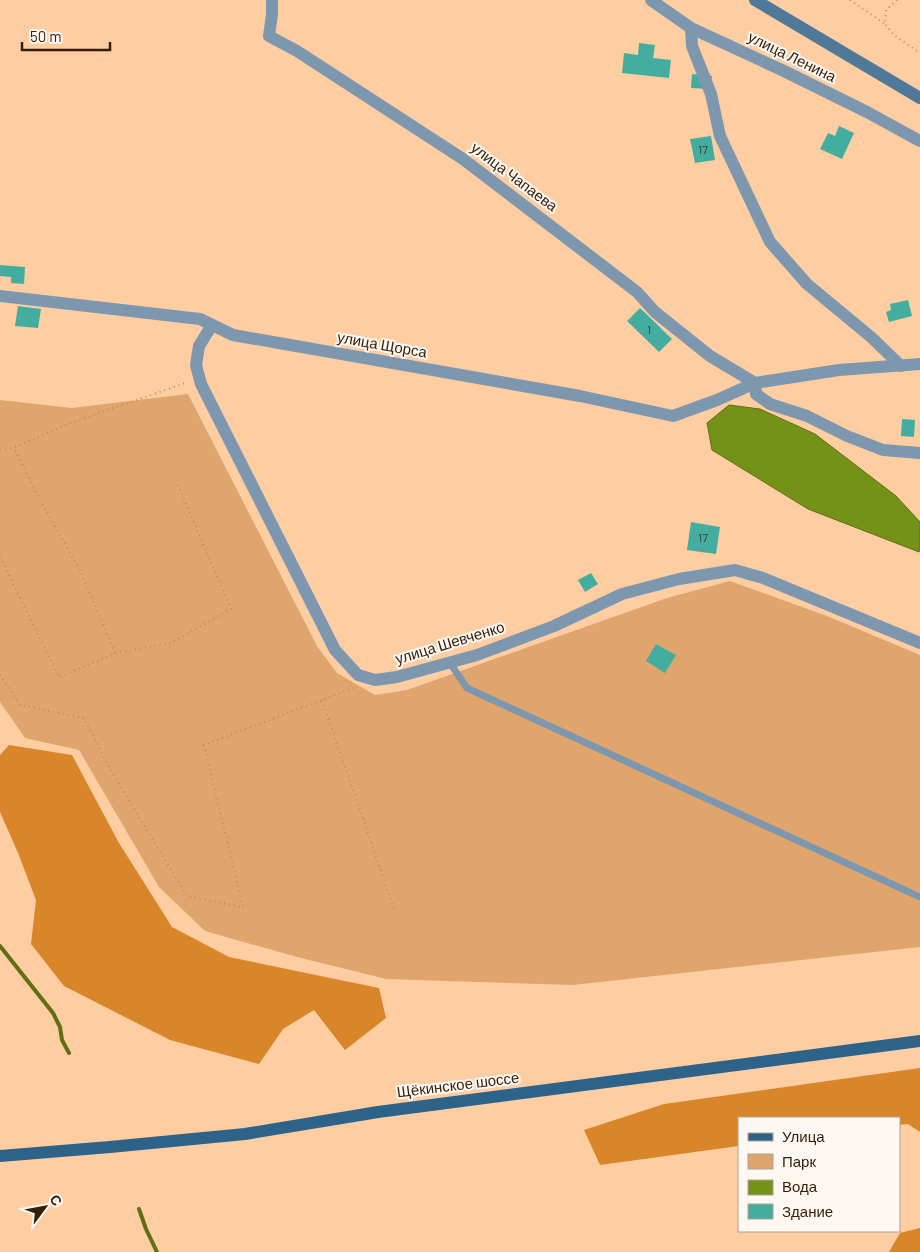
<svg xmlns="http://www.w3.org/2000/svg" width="920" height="1252" font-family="Barlow,sans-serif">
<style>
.green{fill:#e0a46d}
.forest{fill:#d9862a}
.water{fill:#749118;stroke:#616e13}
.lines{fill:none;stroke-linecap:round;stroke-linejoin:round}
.stream{stroke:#616e13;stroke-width:4}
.building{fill:#43ae9f}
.path{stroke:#b58e6a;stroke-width:2;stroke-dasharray:1 4;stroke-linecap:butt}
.lane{stroke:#7d98ae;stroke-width:7}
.street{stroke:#7d98ae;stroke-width:12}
.secondary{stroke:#507999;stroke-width:12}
.primary{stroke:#2d6289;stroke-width:12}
.labels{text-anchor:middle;stroke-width:4;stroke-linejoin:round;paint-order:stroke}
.number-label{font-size:12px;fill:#38422d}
.street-label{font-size:15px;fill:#341e07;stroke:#fef8f2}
</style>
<rect width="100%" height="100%" fill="#fecda2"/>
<!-- green -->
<path class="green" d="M188,394L317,646L337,673L375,695L407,690L667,598L730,581L827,616L920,655V947L573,985L386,979L297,957L205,931L159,887L79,750L25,738L0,702V400L72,408Z"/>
<!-- forest -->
<path class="forest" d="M9,745L72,755L119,843L172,927L229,957L379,988L386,1018L345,1050L314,1010L283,1029L259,1064L170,1040L64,986L31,944L36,900L18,853L0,812V755Z
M920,1068V1132L908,1124L899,1125V1118H739V1146L600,1165L584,1130L664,1104Z
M920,1228V1252H889L900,1233Z"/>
<!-- water -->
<path class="water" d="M729,405L760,409L815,434L896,496L920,522V550L919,552L808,509L712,450L707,423Z"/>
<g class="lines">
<!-- stream -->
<path class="stream" d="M0,946L53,1013L60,1027L62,1040L69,1053
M139,1209L146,1229L157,1252"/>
</g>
<!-- building -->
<path class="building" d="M639,43L655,45L653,58L671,60L669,78L622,73L624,53L638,55Z
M692,74L712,76L710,89L691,88Z
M839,126L854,133L842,159L820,149L828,133L835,136Z
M711,136L715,160L695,163L690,139Z
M0,265L25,267L24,284L11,283V277L0,276Z
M908,300L912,316L889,322L886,312L891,310L890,304Z
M18,306L41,309L38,328L15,326Z
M640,308L672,339L659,352L627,321Z
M902,419L915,420L914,437L901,436Z
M691,522L720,527L716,554L687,550Z
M591,573L598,584L585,592L578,580Z
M656,644L676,655L665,673L646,661Z"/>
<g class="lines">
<!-- path -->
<path class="path" d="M850,0L885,24
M897,0L886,10L885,24L894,35L920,53
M0,450L14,448
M0,557L59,677L115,653L171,643L231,609L176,480
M115,653L81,572L40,500L14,448L60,427L188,382
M0,675L20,705L84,718L110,769L187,896L243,907L204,745L356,687
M322,700L394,909"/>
<!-- lane -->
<path class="lane" d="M450,663L467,688L920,897"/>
<!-- street -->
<path class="street" d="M272,0V14L269,36L297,51L463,159L637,292L655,312L710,356L755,383
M651,0L691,28L784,71L867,112L920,141
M691,28L692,46L711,94L720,136L770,242L807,284L871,337L901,366
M0,296L200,319L233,335L580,396L673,416L717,400L755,383L839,370L920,364
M212,325L199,346L196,365L201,384L335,650L358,675L375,680L397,677L477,655L554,626L622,594L679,579L735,570L763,578L920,643
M755,383L756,394L770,404L807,416L847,436L883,450L920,453"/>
<!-- secondary -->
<path class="secondary" d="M755,0L920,98"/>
<!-- primary -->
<path class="primary" d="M0,1156L110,1147L245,1134L378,1112L920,1041"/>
</g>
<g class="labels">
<!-- number labels -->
<g class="number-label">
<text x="703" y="154">17</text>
<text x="649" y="334">1</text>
<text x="703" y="542">17</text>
</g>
<!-- street labels -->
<g class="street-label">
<text transform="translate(792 57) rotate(26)" y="5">улица Ленина</text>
<text transform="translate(514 177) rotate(37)" y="5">улица Чапаева</text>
<text transform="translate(382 345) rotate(10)" y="5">улица Щорса</text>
<text transform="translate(450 643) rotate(-17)" y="5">улица Шевченко</text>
<text transform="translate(458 1085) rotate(-7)" y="5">Щёкинское шоссе</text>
</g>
</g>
<!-- legend -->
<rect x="738" y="1117" width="162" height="115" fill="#fef8f2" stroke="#ada194"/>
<rect x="748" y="1133" width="25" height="8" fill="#2d6289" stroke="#ada194"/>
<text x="782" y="1142" font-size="15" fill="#341e07">Улица</text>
<rect x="748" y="1154" width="25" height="15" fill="#e0a46d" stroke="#ada194"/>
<text x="782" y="1167" font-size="15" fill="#341e07">Парк</text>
<rect x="748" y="1180" width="25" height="15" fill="#749118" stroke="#ada194"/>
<text x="782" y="1192" font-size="15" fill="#341e07">Вода</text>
<rect x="748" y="1204" width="25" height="15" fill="#43ae9f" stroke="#ada194"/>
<text x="782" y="1217" font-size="15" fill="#341e07">Здание</text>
<!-- north arrow -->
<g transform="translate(45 1207) rotate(58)" stroke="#fef8f2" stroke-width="4" paint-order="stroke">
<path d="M0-4L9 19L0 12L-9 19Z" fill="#341e07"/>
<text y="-8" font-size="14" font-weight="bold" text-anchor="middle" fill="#341e07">С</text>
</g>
<!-- scale -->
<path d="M22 42v8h88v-8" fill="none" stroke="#341e07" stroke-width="2.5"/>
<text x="30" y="42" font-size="15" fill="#341e07" stroke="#fef8f2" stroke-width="4" paint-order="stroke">50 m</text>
</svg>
